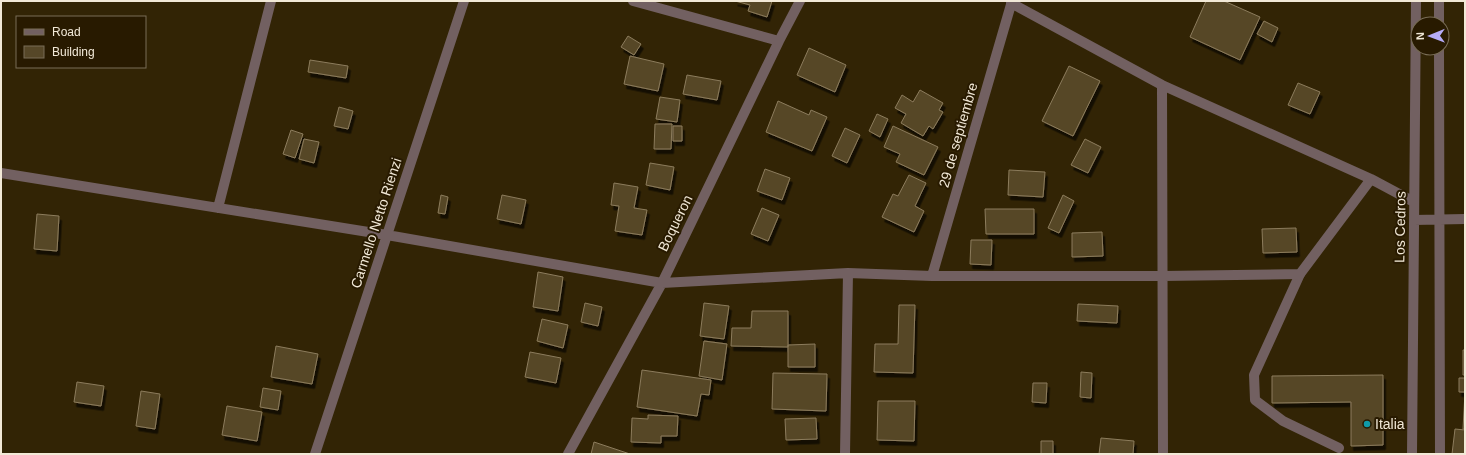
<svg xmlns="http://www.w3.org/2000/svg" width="1466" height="455" font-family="Arial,sans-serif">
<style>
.building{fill:#564728;stroke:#8c7c5c;filter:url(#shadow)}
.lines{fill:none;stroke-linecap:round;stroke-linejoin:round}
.service{stroke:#726061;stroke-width:10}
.minor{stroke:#726061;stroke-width:10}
.culture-dot{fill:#0f9aa8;stroke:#281a00;stroke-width:1.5}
.labels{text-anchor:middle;stroke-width:4;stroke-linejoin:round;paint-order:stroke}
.street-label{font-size:14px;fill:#f2e9d7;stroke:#281a00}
.poi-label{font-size:14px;fill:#f2e9d7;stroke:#281a00;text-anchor:start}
</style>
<defs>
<filter id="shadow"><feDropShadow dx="2.5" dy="4.5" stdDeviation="0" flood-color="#0009"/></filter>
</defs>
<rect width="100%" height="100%" fill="#322405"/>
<!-- building -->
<path class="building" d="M735,1H772L767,17L748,11L750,5Z
M1206,1H1224L1260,17L1240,60L1190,37Z
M1264,21L1278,28L1272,42L1257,34Z
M628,36L641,44L634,55L621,47Z
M809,48L846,65L835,92L797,75Z
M630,56L664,64L658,91L624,84Z
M310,60L348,66L346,78L308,72Z
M1069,66L1100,81L1073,136L1042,121Z
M687,75L721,81L717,100L683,94Z
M1298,83L1320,92L1310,114L1288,105Z
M920,90L943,103L939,110L943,112L933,129L929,126L923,136L901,123L906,114L895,108L902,95L913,102Z
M660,97L680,100L677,122L656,119Z
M778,101L809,115L811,110L827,117L812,151L766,132Z
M339,107L353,111L348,129L334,126Z
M877,114L888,119L880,137L869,131Z
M655,124H672L671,149H654Z
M673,126H682V141H673Z
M893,126L938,147L924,175L896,162L900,154L884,147Z
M845,128L860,135L847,163L832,156Z
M291,130L303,134L295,158L283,154Z
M304,139L319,142L314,163L299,159Z
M1085,139L1101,147L1088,173L1071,165Z
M650,163L674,167L670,190L646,185Z
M765,169L790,178L782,200L757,191Z
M1009,170L1045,172L1043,197L1008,195Z
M909,175L926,183L915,206L924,211L914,232L882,217L893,194L898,196Z
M614,183L638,187L634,208L647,210L642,235L615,231L619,206L611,205Z
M441,195L448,197L445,214L438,213Z
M502,195L526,200L521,224L497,219Z
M1063,195L1074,201L1059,233L1048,228Z
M762,208L779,215L768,241L751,234Z
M985,209H1034V234H986Z
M37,214L59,216L57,251L34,249Z
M1296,228L1297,252L1263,253L1262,229Z
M1102,232L1103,256L1072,257V233Z
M971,240H992L991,265L970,264Z
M538,272L563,277L558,311L533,307Z
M585,303L602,307L598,326L581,322Z
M704,303L729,306L724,339L700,336Z
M1078,304L1118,306L1117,323L1077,321Z
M899,305H915L913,373L874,372L875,344H898Z
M752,311H788V347L731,346L732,328H751Z
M542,319L568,325L563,348L537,341Z
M704,341L727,344L722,380L699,376Z
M815,344V367H788V345Z
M276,346L318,354L312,384L271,377Z
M1463,350H1465V375H1463Z
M530,352L561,358L556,383L525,377Z
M642,370L711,380L709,395L701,394L697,416L637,407Z
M1081,372L1092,373L1091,398L1080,397Z
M773,373L827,374L826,411L772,409Z
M1383,375V445L1351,446V402L1272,403V376Z
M1459,378H1465V429H1463L1465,392H1459Z
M77,382L104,386L101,406L74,402Z
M1033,383H1047L1046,403L1032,402Z
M263,388L281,391L278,410L260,407Z
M141,391L160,394L155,429L136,426Z
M878,401H915L914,441L877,440Z
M227,406L262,412L257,441L222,435Z
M648,415L678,416L677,436H661V443L631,442L632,418L648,419Z
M816,418L817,439L786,440L785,419Z
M1455,429L1465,430V454H1452Z
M1101,438L1134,441L1133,454H1099Z
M1041,441H1053V454H1041Z
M594,442L630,454H591Z"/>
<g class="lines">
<!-- service -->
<path class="service" d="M1300,274L1254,375L1255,400L1283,421L1339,448"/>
<!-- minor -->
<path class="minor" d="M633,1L779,41
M1439,1V24
M1011,3L1162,85L1371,179L1414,202
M1439,48L1440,454
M1162,85L1163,454
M1,173L387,235L662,283L848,273L932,276H1163L1300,274L1371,179
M218,208L271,1
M1414,220L1465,219
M932,276L1012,1
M315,454L464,1
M568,454L662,283L779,41L800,1
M845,454L848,273
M1412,454L1416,1"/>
</g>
<!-- markers -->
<circle class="culture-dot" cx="1367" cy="424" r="4"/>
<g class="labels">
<!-- street labels -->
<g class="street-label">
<text transform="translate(958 135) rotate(-74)" y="5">29 de septiembre</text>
<text transform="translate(376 223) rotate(-72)" y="5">Carmello Netto Rienzi</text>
<text transform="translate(675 223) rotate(-64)" y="5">Boqueron</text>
<text transform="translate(1400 227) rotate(-89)" y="5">Los Cedros</text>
</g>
<!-- poi labels -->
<g class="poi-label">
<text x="1375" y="429">Italia</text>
</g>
</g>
<!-- border -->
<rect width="1466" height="455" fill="none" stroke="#f2e9d7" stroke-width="4"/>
<!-- legend -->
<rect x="16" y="16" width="130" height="52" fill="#281a00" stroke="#796d56"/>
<rect x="24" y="29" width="20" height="6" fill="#726061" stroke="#796d56"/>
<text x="52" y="36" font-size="12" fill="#f2e9d7">Road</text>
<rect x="24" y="46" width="20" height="12" fill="#564728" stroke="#796d56"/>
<text x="52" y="56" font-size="12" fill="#f2e9d7">Building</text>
<!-- north arrow -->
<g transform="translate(1430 36) rotate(269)"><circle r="19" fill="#281a00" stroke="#796d56"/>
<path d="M0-3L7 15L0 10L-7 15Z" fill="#b6acf8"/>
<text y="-6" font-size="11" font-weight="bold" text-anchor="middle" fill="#f2e9d7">N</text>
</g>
</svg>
